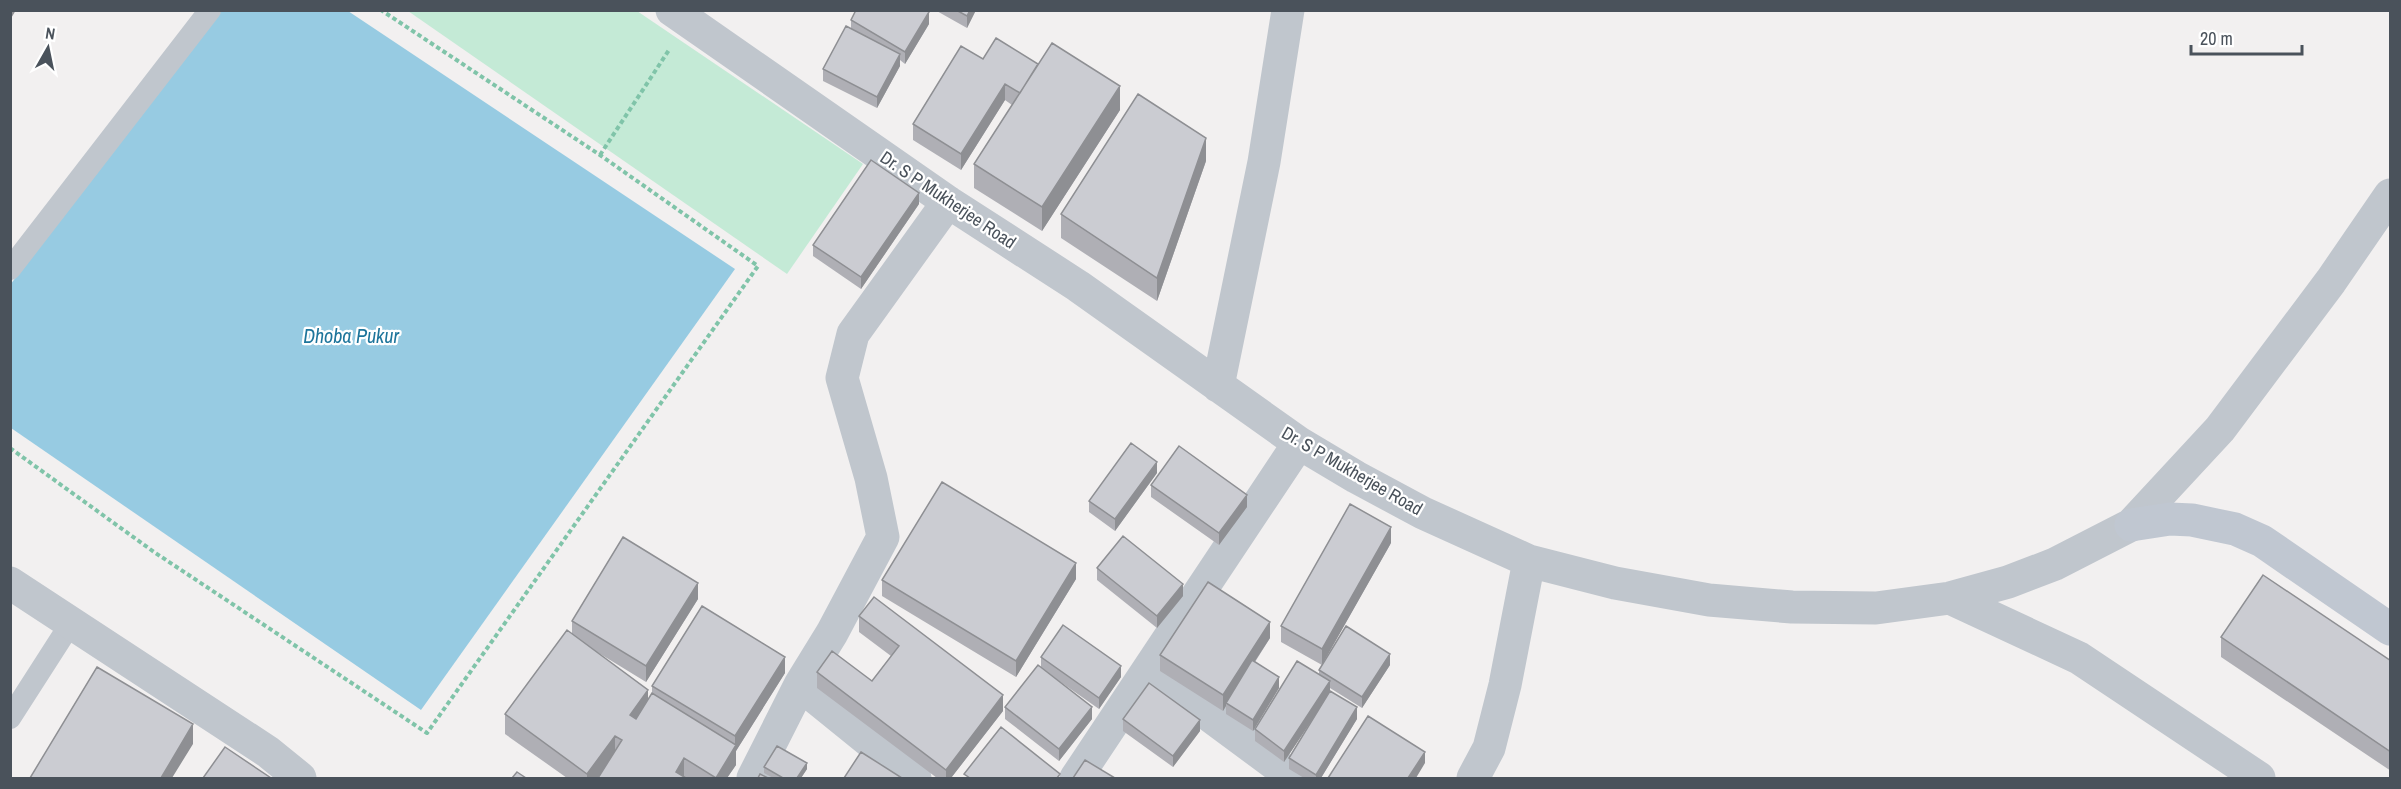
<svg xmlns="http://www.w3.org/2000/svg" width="2401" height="789" font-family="'Archivo Narrow',sans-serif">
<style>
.green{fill:#c4ead6}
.water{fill:#97cbe2}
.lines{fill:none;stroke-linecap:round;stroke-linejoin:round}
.path{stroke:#80c4a9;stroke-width:4;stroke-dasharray:4.5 3;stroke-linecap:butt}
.lane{stroke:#c0c6cd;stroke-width:22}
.street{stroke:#c0c6cd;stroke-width:33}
.secondary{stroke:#c0c7d1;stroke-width:33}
.wall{fill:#afafb5}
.shaded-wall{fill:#8e8f93}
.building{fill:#cbccd2;stroke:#8e8f93;stroke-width:1.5}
.labels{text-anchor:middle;stroke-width:4.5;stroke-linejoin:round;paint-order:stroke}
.street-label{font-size:18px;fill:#4a525b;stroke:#fff}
.water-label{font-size:20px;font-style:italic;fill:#1e759b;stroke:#fff}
</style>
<rect width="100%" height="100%" fill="#f2f0f0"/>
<!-- green -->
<path class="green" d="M408,11H637L863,164L787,274Z"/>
<!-- water -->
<path class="water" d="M220,10L348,11L735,269L421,710L11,428L10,285Z"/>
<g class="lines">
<!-- path -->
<path class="path" d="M600,155L669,50
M10,448L154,552L427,733L758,266L600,155L381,10"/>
<!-- lane -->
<path class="lane" d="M10,269L210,10
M10,718L71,623"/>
<!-- street -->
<path class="street" d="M672,10L948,202L1078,286L1299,443L1356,477L1423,513L1529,561L1615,583L1709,600L1792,607L1876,608L1950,598L2008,582L2055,564L2131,525L2220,429L2331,281L2390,195
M1218,386L1264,162L1288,10
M10,583L268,752L300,778
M1950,598L2079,658L2259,778
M1148,670L1294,778
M800,685L915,778
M753,778L800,685L832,633L883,537L871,478L842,378L853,334L948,202
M1076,778L1299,443
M1473,778L1489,748L1505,685L1529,561"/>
<!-- secondary -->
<path class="secondary" d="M2131,525L2170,519L2192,520L2235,529L2262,541L2390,629"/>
</g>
<!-- wall -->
<path class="wall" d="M935,10H976L967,28Z
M851,20L929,24L905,64L900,60V66L877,108L823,81V69L851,29Z
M983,59L1038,64L1120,110L1042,231L974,188V164L1012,105L1005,100L961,170L913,140V124Z
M1206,161L1157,301L1061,238V214Z
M919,204L861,289L813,256V245Z
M1157,473L1115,531L1089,512V501Z
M1151,485L1247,507L1219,545L1151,497Z
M1391,543L1322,664L1390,665L1362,708L1330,688V691L1357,719L1321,778H1304L1289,769V758L1310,723L1284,762L1255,741V729L1319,674V670L1322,665L1281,642V626Z
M1097,568L1183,596L1157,628L1097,580Z
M1076,579L1016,677L882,596V580Z
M698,599L646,682L597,652L648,699L652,694V686L785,673L736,751V765L727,778H598L603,771L598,778H567L505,734V714L572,634V621Z
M859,616L1003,711L951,778H937L817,688V672L872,681L891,656L859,632Z
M2221,637L2391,661V771L2221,657Z
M1270,638L1255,662L1279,688L1253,731L1226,714V706L1223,711L1160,671V655Z
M1041,657L1121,677L1099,709L1052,676L1092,719L1059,761L1005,719V707L1041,667Z
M1123,719L1200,731L1173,767L1123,731Z
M764,767L807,769L801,778H773L764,773Z"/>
<!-- shaded-wall -->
<path class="shaded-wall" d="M10,10H16L10,20Z
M970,10H976L967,28V16Z
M929,12V24L905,64V52Z
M900,54V66L877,108V97Z
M1005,84V100L961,170V154Z
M1120,86V110L1042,231V207Z
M1206,138V161L1157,301V278Z
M919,193V204L861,289V277Z
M1157,462V473L1115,531V519Z
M1247,495V507L1219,545V533Z
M1391,527V543L1322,665V649Z
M1076,563V579L1016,677V661Z
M698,583V599L646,682V666Z
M1183,584V596L1157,628V616Z
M1270,622V638L1227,704L1226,703V706L1223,711V695Z
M1390,654V665L1362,708V697Z
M785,657V673L736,751V765L727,778H716L735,747V736Z
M1121,666V677L1099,709V698Z
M1279,677V688L1253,731V720Z
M1330,681V693L1284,762V751Z
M648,690V709L630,735V715Z
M1003,695V711L951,778H946V770Z
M1092,707V719L1059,761V749Z
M1357,707V719L1321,778H1316V775Z
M1200,720V731L1173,767V756Z
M193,724V744L172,778H161Z
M615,736V755L598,778H587V774Z
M1425,752V763L1416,778H1408Z
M684,758V778L676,772Z
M807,763V769L801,778H797Z"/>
<!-- building -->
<path class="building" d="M856,10H926L929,12L905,52L851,20Z
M956,10H970L967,16Z
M846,26L900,54L877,97L823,69Z
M996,38L1038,64L1020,93L1005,84L961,154L913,124L961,46L983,59Z
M1052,43L1120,86L1042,207L974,164Z
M1138,94L1206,138L1157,278L1061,214Z
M871,160L919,193L861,277L813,245Z
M1131,443L1157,462L1115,519L1089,501Z
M1179,446L1247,495L1219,533L1151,485Z
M942,482L1076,563L1016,661L882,580Z
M1350,504L1391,527L1322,649L1281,626Z
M1123,536L1183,584L1157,616L1097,568Z
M623,537L698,583L646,666L572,621Z
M2263,575L2391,661V752L2221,637Z
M1208,582L1270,622L1223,695L1160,655Z
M874,597L1003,695L946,770L817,672L832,651L872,681L899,646L859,616Z
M702,606L785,657L735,736L652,686Z
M1063,625L1121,666L1099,698L1041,657Z
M1346,626L1390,654L1362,697L1319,670Z
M567,630L648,690L630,715L636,719L652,693L736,745L716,778L684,758L676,772L686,778H598L622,740L615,736L587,774L505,714Z
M1252,660L1279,677L1253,720L1226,703Z
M1297,661L1330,681L1284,751L1255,729Z
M1038,665L1092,707L1059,749L1005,707Z
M97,667L193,724L161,778H30Z
M1149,683L1200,720L1173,756L1123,719Z
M1330,691L1357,707L1316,775L1289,758Z
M1368,716L1425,752L1408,778H1328Z
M1001,727L1060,774L1057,778H970L964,774Z
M777,746L807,763L797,778H783L764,767Z
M225,747L271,778H203Z
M861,752L902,778H844Z
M1085,760L1115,778H1073Z
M517,772L526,778H512Z
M760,774L768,778H758Z"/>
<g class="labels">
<!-- street labels -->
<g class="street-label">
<text transform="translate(948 200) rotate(34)" y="6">Dr. S P Mukherjee Road</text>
<text transform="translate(1352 471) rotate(30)" y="6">Dr. S P Mukherjee Road</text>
</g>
<!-- water labels -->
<g class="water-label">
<text x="351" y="343">Dhoba Pukur</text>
</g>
</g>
<!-- border -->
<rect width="2401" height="789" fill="none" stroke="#4a525b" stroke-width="24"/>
<!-- north arrow -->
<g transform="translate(48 48) rotate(9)" stroke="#ffffff" stroke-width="4.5" paint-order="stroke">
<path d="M0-4.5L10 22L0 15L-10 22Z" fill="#4a525b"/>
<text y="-9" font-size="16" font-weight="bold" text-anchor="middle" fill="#4a525b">N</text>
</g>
<!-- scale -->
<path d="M2191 45v9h111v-9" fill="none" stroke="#4a525b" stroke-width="3"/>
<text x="2200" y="45" font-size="18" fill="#4a525b" stroke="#ffffff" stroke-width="4.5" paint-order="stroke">20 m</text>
</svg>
